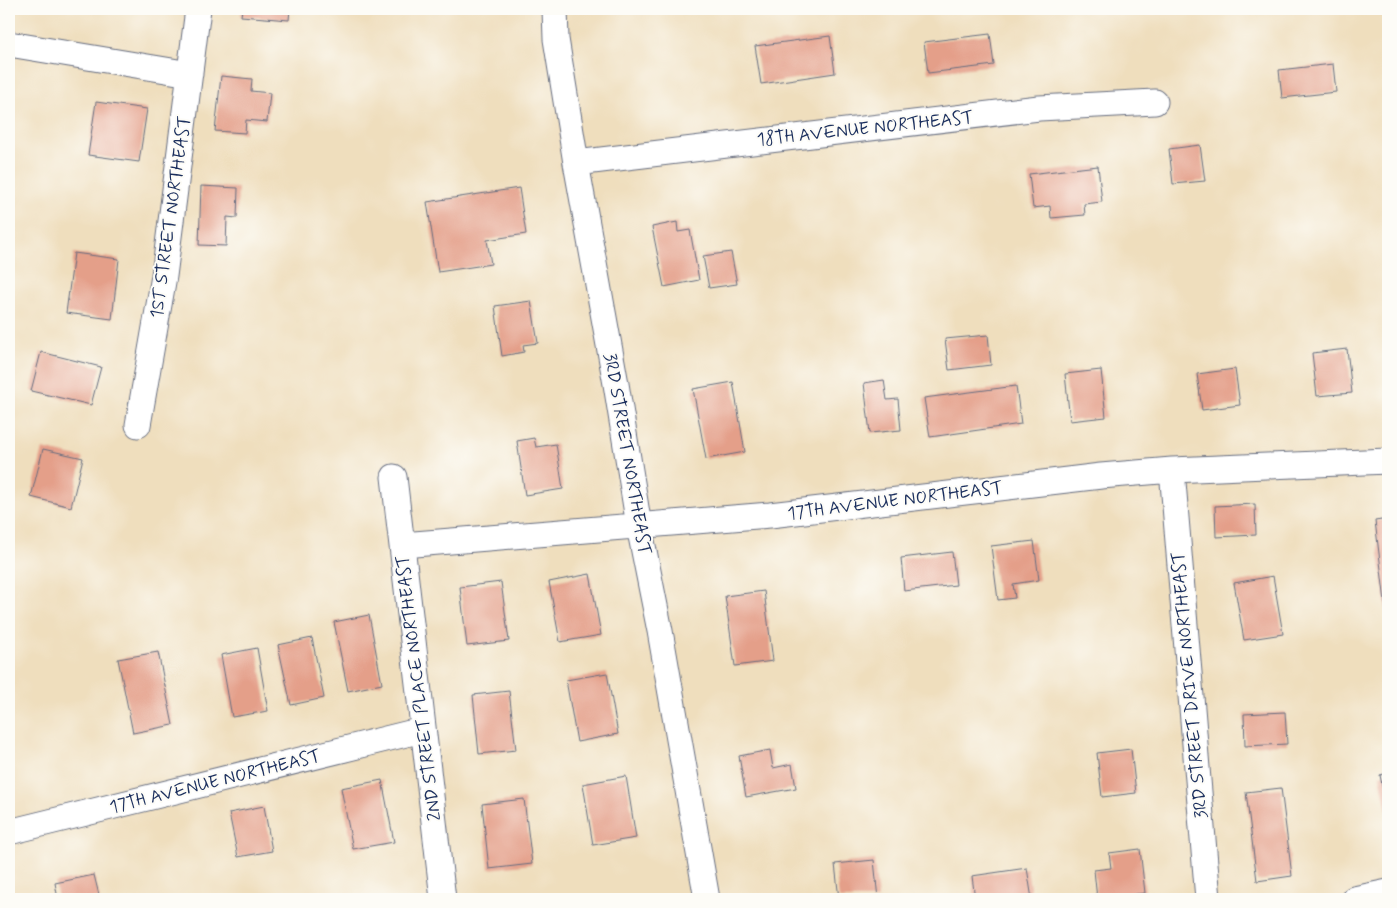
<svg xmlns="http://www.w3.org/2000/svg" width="1397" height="908" font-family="Mynerve,sans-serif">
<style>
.building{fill:#e49f89}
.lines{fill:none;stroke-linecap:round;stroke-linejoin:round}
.street-casing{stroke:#656c7f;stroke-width:27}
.street{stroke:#fff;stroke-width:25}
.labels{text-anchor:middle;stroke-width:4;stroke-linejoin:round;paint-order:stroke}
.street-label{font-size:18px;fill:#1b2f5e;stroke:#fdfcf7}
</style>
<rect width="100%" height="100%" fill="#fdfcf7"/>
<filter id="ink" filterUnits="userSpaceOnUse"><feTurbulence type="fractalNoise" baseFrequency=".02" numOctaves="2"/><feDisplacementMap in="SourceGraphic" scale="10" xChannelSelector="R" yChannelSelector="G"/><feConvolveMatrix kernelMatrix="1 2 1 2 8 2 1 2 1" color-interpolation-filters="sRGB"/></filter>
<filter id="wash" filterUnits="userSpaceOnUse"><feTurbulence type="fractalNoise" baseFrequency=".0096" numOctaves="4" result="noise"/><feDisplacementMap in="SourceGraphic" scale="20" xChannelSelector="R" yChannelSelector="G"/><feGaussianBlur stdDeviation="1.12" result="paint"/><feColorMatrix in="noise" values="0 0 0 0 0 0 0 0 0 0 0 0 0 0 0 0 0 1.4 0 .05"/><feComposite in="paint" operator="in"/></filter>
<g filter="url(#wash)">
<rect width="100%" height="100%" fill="#efdebd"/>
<g id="blocks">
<!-- building -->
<path class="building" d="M242,9H290L289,20L241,16Z
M990,34L994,65L928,73L924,42Z
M830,36L835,73L761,84L755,46Z
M1333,64L1336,92L1282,98L1279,70Z
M221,76L252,79L251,91L270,93L267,122L246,120L245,133L215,131Z
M96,102L147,109L139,162L88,155Z
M1200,145L1205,181L1173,184L1169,149Z
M1098,166L1102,202L1084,204L1085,215L1051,218L1050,206L1033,208L1029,174Z
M201,186L238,188L237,218L227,217L226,246L199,245Z
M519,188L526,234L487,240L491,264L438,272L427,202Z
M677,222L678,232L690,230L699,280L664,287L652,227Z
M731,252L737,284L709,288L703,256Z
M74,253L119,259L112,319L66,313Z
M531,301L538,343L523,345L524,352L502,356L495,306Z
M988,335L991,365L949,370L945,339Z
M1347,349L1352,393L1317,396L1312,353Z
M41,352L101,367L91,405L31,391Z
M1235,369L1240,405L1202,410L1197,374Z
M1101,370L1106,417L1070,421L1065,374Z
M884,380L887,400L898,399L901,430L870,433L864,383Z
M733,382L745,452L706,459L693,389Z
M1016,386L1021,424L930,437L924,398Z
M534,438L536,447L556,444L563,489L525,495L517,441Z
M43,449L83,458L71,507L31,497Z
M1255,504L1256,535L1216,537L1215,506Z
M1388,519V610H1386L1375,521Z
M1034,541L1039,580L1013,584L1015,598L998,600L991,546Z
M952,552L956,585L904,591L901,558Z
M590,574L601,635L560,642L549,582Z
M1273,576L1283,634L1244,640L1234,583Z
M501,582L509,641L467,646L460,587Z
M764,591L773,661L735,666L725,596Z
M369,615L382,684L348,691L334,622Z
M312,638L324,698L291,705L278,645Z
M257,648L268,711L232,717L221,655Z
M158,652L173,725L133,733L118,659Z
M607,673L618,734L577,742L566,680Z
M509,691L516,750L479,754L473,695Z
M1285,712L1287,744L1245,746L1244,714Z
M1131,749L1136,793L1102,797L1097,753Z
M770,750L773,768L792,764L796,788L746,797L739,756Z
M1388,773V811H1387L1380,775Z
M626,776L636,838L593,845L583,784Z
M382,780L394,842L353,849L341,788Z
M1281,788L1292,876L1257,881L1246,792Z
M524,799L532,864L489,869L482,804Z
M264,806L272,851L238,857L229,813Z
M1140,849L1145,893L1097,899L1094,870L1111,868L1109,853Z
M874,860L878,899H839L835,864Z
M1027,868L1032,899H975L972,876Z
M94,875L100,899H58L55,883Z"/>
</g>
</g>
<g filter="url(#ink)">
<use href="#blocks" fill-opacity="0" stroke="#656c7f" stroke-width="1"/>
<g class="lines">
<!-- street casing -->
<g class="street-casing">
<path id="street" d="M555,9L556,39L576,163L616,384L639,526L660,631L707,899
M9,44L190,74
M576,163L1039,108L1155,102
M138,425L164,276L198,9
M1172,470L1208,899
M394,477L443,899
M402,545L770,515L1101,476L1172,470L1388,461
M9,832L422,730
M1354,899L1388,892"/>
</g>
<!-- street -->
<use href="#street" class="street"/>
</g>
</g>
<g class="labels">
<!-- street labels -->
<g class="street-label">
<text transform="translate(865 128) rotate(-6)" y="6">18TH AVENUE NORTHEAST</text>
<text transform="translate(170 217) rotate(-82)" y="6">1ST STREET NORTHEAST</text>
<text transform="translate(628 454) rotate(80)" y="6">3RD STREET NORTHEAST</text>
<text transform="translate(895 500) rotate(-7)" y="6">17TH AVENUE NORTHEAST</text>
<text transform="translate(1189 685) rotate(-95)" y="6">3RD STREET DRIVE NORTHEAST</text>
<text transform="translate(418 688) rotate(-97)" y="6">2ND STREET PLACE NORTHEAST</text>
<text transform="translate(215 781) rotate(-14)" y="6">17TH AVENUE NORTHEAST</text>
</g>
</g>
<!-- margin -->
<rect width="1397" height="908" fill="none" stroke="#fdfcf7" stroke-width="30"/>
</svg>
